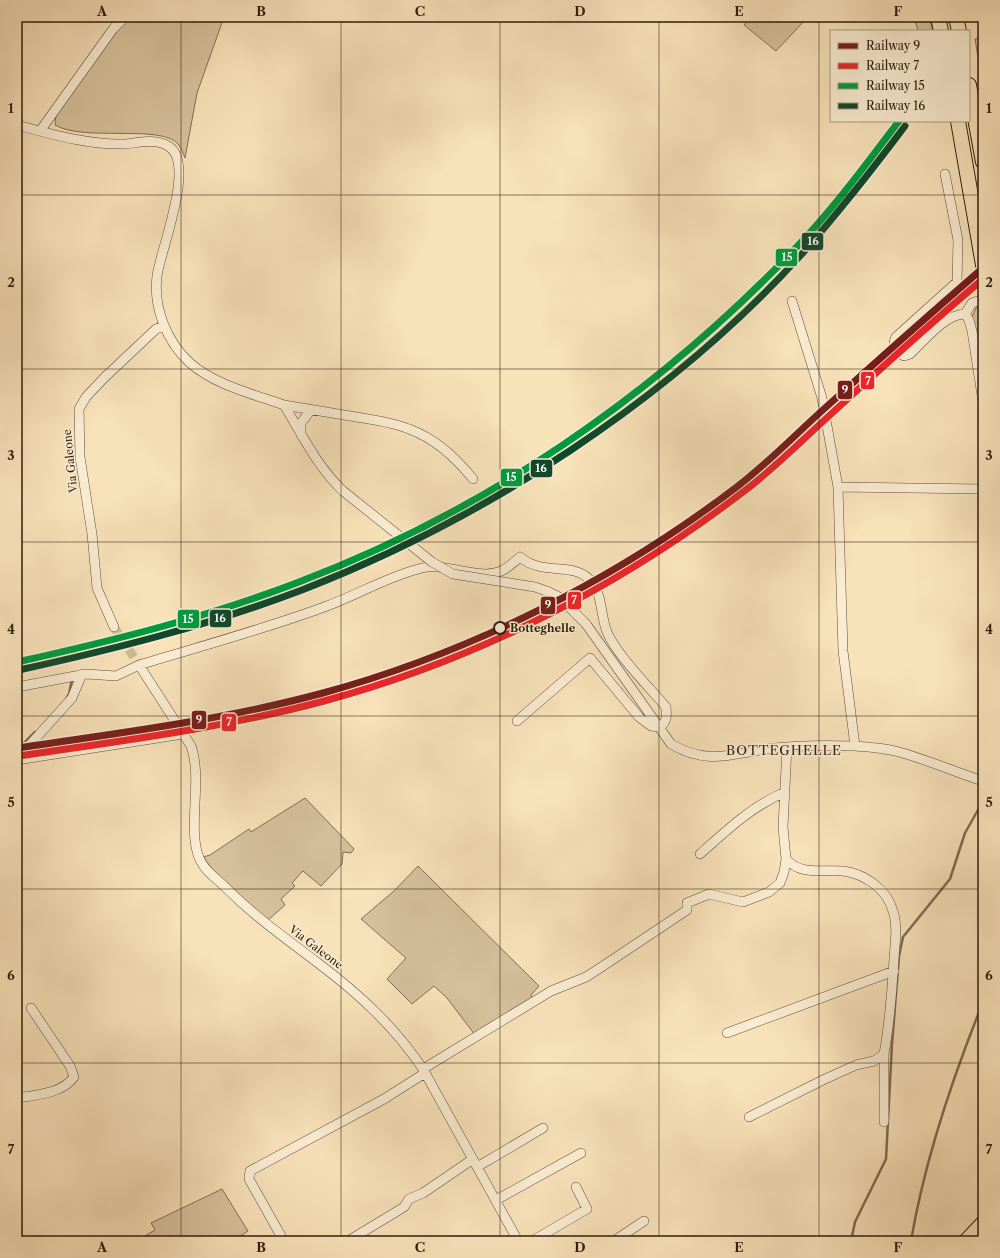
<svg xmlns="http://www.w3.org/2000/svg" width="1000" height="1258" font-family="'Libre Caslon Text',serif">
<style>
.green{fill:#d6c19c;stroke:#826f54}
.lines{fill:none;stroke-linecap:round;stroke-linejoin:round}
.stream{stroke:#7f6b50;stroke-width:2.5}
.minor-tunnel{stroke:#d0bb97;stroke-width:9;stroke-dasharray:9 4.5;stroke-linecap:butt}
.minor-casing{stroke:#614e37;stroke-width:10}
.highway-casing{stroke:#2f1d0b;stroke-width:16}
.minor{stroke:#faecd2;stroke-width:9}
.highway{stroke:#f8e2ba;stroke-width:14}
.minor-bridge-casing{stroke:#614e37;stroke-width:10;stroke-linecap:butt}
.minor-bridge{stroke:#faecd2;stroke-width:9}
.rail-1-casing{stroke:#faecd2;stroke-width:10}
.rail-2-casing{stroke:#faecd2;stroke-width:10}
.rail-3-casing{stroke:#faecd2;stroke-width:10}
.rail-4-casing{stroke:#faecd2;stroke-width:10}
.rail-1{stroke:#771e1b;stroke-width:7}
.rail-2{stroke:#eb262b;stroke-width:7}
.rail-3{stroke:#009b3e;stroke-width:7}
.rail-4{stroke:#11472c;stroke-width:7}
.grid{fill:none;stroke:#2f1d0b;stroke-width:1;stroke-opacity:0.55}
.stop-dot{fill:#faecd2;stroke:#2f1d0b;stroke-width:2}
.labels{text-anchor:middle;stroke-width:3;stroke-linejoin:round;paint-order:stroke}
.street-label{font-size:11px;fill:#2f1d0b;stroke:#faecd2}
.stop-label{font-size:11px;font-weight:bold;fill:#2f1d0b;stroke:#faecd2;text-anchor:start}
.quarter-label{font-size:13px;letter-spacing:1px;fill:#2f1d0b;stroke:#faecd2}
.line-badge{stroke:#faecd2;stroke-width:1.5}
.badge-label{font-size:11px;text-anchor:middle;font-weight:bold;fill:#fff}
.neatline{fill:none;stroke:#2f1d0b;stroke-width:1.5}
.grid-label{font-size:13px;text-anchor:middle;font-weight:bold;fill:#2f1d0b}
</style>
<rect width="100%" height="100%" fill="#f8e2ba"/>
<filter id="stains"><feTurbulence type="fractalNoise" baseFrequency=".005" numOctaves="4"/><feColorMatrix values="0 0 0 0 .2 0 0 0 0 .09 0 0 0 0 .02 0 0 0 .5 -.17"/></filter>
<radialGradient id="worn" r=".72"><stop offset=".6" stop-color="#630" stop-opacity="0"/><stop offset="1" stop-color="#630" stop-opacity=".3"/></radialGradient>
<!-- green -->
<path class="green" d="M131,17H224L197,93L185,158C183,153 181,148 178,144C161,124 84,142 55,125L56,114L118,29Z
M751,17H808L776,51L744,25Z
M914,17H929L933,31H918Z
M983,37V88L975,39Z
M983,303V384L972,317L976,308Z
M305,798L354,849L351,853L343,852L342,864L321,886L303,871L292,883L295,886L281,899L285,905L267,921L216,874L203,857L210,855L249,829L251,832Z
M418,866L539,986L531,995L532,1000L475,1035L447,998L434,986L412,1004L387,979L406,958L361,919L394,891Z
M222,1189L248,1231L233,1241H136L155,1230L151,1223Z"/>
<g class="lines">
<!-- stream -->
<path class="stream" d="M66,699L69,694L72,679
M17,750L35,732
M851,1241L855,1222L886,1159L892,1044L899,956L903,937L950,879L965,833L983,801
M911,1241C925,1158 952,1079 983,1002"/>
<!-- minor-tunnel -->
<path class="minor-tunnel" d="M114,627L139,665"/>
<!-- minor casing -->
<g class="minor-casing">
<path id="minor" d="M17,125C51,134 88,145 124,144C138,143 155,138 168,146C197,162 160,251 157,276C153,308 167,342 190,363C215,385 253,394 284,405C303,436 316,465 343,491
M40,131L113,29L125,17
M945,174L958,240L957,282L896,337C891,346 896,352 904,356L910,354C924,341 945,314 965,314
M792,301L822,398L838,487
M965,314L969,320L972,331L983,402
M965,314L972,303L981,300
M284,405C308,409 332,413 356,417C374,420 392,422 409,429C434,438 457,459 473,479
M301,435V423L311,410
M586,624L671,744C710,767 735,752 775,748C801,745 828,745 854,746C868,747 886,748 899,752C928,760 955,772 983,781
M114,627L97,588L92,534L80,457L79,409L86,397L105,377L156,329L164,326
M139,665L191,746C204,781 184,838 203,865C208,873 218,880 224,886C255,917 284,937 318,963C359,994 394,1026 423,1069L518,1241
M17,687L86,674L116,676L139,665C202,646 265,629 327,606C359,594 389,576 422,568C447,562 481,582 503,570C509,567 514,562 520,557C543,576 570,562 588,578C603,591 600,615 607,632C616,654 650,688 666,707C667,716 667,722 660,727L651,726L639,717L590,658L517,721
M855,746L843,651L838,487L983,489
M17,759L72,698L82,674
M17,760L183,734
M700,854C727,830 752,806 785,792
M727,1033L894,971
M884,1054V1122
M423,1069L551,991L586,977L600,968L687,910V903L709,894L743,902L769,892L780,883L784,872L786,859L783,827L787,747
M17,1098C35,1095 62,1094 74,1077L70,1066L31,1008
M749,1117L823,1080L856,1065L874,1061L884,1054C890,1022 892,991 894,959C895,943 898,926 893,911C887,889 865,874 843,871C822,869 801,876 786,859
M477,1167L543,1128
M496,1200L581,1153
M276,1241L281,1236L249,1179L250,1171L384,1099L425,1073
M348,1241L404,1207L409,1199L423,1193L473,1159
M532,1241L587,1209L576,1187
M614,1241L644,1221"/>
</g>
<!-- highway casing -->
<g class="highway-casing">
<path id="highway" d="M938,17L941,31
M956,17L959,31
M969,85L983,162
M958,121L983,265
M966,1241L983,1223"/>
</g>
<!-- minor -->
<use href="#minor" class="minor"/>
<!-- highway -->
<use href="#highway" class="highway"/>
<!-- minor-bridge casing -->
<g class="minor-bridge-casing">
<path id="minor-bridge" d="M343,491L432,562L453,574L535,587L549,592L559,597L586,624"/>
</g>
<!-- minor-bridge -->
<use href="#minor-bridge" class="minor-bridge"/>
<!-- rail-1 casing -->
<g class="rail-1-casing">
<path id="rail-1" d="M17,748C119,733 223,720 323,693C472,652 615,580 738,486C769,462 796,434 825,408C877,361 930,314 983,268"/>
</g>
<!-- rail-2 casing -->
<g class="rail-2-casing">
<path id="rail-2" d="M18,756C120,741 224,728 324,701C474,661 619,587 743,492C774,469 801,441 830,415C880,369 931,323 983,279"/>
</g>
<!-- rail-3 casing -->
<g class="rail-3-casing">
<path id="rail-3" d="M17,662C112,641 208,617 299,582C486,511 652,397 791,253C831,212 865,166 899,121"/>
</g>
<!-- rail-4 casing -->
<g class="rail-4-casing">
<path id="rail-4" d="M19,670C115,649 210,625 302,590C485,519 669,400 801,255C838,213 872,170 905,126"/>
</g>
<!-- rail-1 -->
<use href="#rail-1" class="rail-1"/>
<!-- rail-2 -->
<use href="#rail-2" class="rail-2"/>
<!-- rail-3 -->
<use href="#rail-3" class="rail-3"/>
<!-- rail-4 -->
<use href="#rail-4" class="rail-4"/>
</g>
<!-- grid -->
<path class="grid" d="M181,17V1241M341,17V1241M500,17V1241M659,17V1241M819,17V1241M17,195H983M17,369H983M17,542H983M17,716H983M17,889H983M17,1063H983"/>
<!-- markers -->
<circle class="stop-dot" cx="500" cy="628" r="6"/>
<g class="labels">
<!-- street labels -->
<g class="street-label">
<text transform="translate(70 461) rotate(-96)" y="4">Via Galeone</text>
<text transform="translate(316 947) rotate(37)" y="4">Via Galeone</text>
</g>
<!-- stop labels -->
<g class="stop-label">
<text x="510" y="632">Botteghelle</text>
</g>
<!-- quarter labels -->
<g class="quarter-label">
<text x="784" y="755">BOTTEGHELLE</text>
</g>
</g>
<g class="line-badge">
<rect x="801" y="232" width="23" height="19" rx="4" fill="#11472c"/>
<rect x="775" y="248" width="23" height="19" rx="4" fill="#009b3e"/>
<rect x="860" y="371" width="15" height="19" rx="4" fill="#eb262b"/>
<rect x="837" y="380" width="16" height="20" rx="4" fill="#771e1b"/>
<rect x="530" y="459" width="23" height="19" rx="4" fill="#11472c"/>
<rect x="500" y="468" width="23" height="19" rx="4" fill="#009b3e"/>
<rect x="567" y="591" width="15" height="19" rx="4" fill="#eb262b"/>
<rect x="540" y="596" width="16" height="19" rx="4" fill="#771e1b"/>
<rect x="209" y="609" width="23" height="19" rx="4" fill="#11472c"/>
<rect x="177" y="609" width="23" height="20" rx="4" fill="#009b3e"/>
<rect x="191" y="710" width="16" height="20" rx="4" fill="#771e1b"/>
<rect x="221" y="713" width="16" height="19" rx="4" fill="#eb262b"/>
</g>
<g class="badge-label">
<text x="813" y="245">16</text>
<text x="787" y="261">15</text>
<text x="868" y="385">7</text>
<text x="845" y="394">9</text>
<text x="541" y="472">16</text>
<text x="511" y="481">15</text>
<text x="574" y="604">7</text>
<text x="548" y="609">9</text>
<text x="220" y="622">16</text>
<text x="188" y="623">15</text>
<text x="199" y="724">9</text>
<text x="229" y="726">7</text>
</g>
<!-- margin -->
<rect width="1000" height="1258" fill="none" stroke="#f8e2ba" stroke-width="44"/>
<!-- legend -->
<rect x="830" y="30" width="140" height="92" fill="#faecd2" stroke="#a99982"/>
<rect x="838" y="43" width="20" height="6" fill="#771e1b" stroke="#a99982"/>
<text x="866" y="50" font-size="12" fill="#2f1d0b">Railway 9</text>
<rect x="838" y="63" width="20" height="6" fill="#eb262b" stroke="#a99982"/>
<text x="866" y="70" font-size="12" fill="#2f1d0b">Railway 7</text>
<rect x="838" y="83" width="20" height="6" fill="#009b3e" stroke="#a99982"/>
<text x="866" y="90" font-size="12" fill="#2f1d0b">Railway 15</text>
<rect x="838" y="103" width="20" height="6" fill="#11472c" stroke="#a99982"/>
<text x="866" y="110" font-size="12" fill="#2f1d0b">Railway 16</text>
<rect x="22" y="22" width="956" height="1214" class="neatline"/>
<g class="grid-label">
<text x="102" y="16">A</text>
<text x="261" y="16">B</text>
<text x="420" y="16">C</text>
<text x="580" y="16">D</text>
<text x="739" y="16">E</text>
<text x="898" y="16">F</text>
<text x="11" y="113">1</text>
<text x="989" y="113">1</text>
<text x="11" y="287">2</text>
<text x="989" y="287">2</text>
<text x="11" y="460">3</text>
<text x="989" y="460">3</text>
<text x="11" y="634">4</text>
<text x="989" y="634">4</text>
<text x="11" y="807">5</text>
<text x="989" y="807">5</text>
<text x="11" y="980">6</text>
<text x="989" y="980">6</text>
<text x="11" y="1154">7</text>
<text x="989" y="1154">7</text>
<text x="102" y="1252">A</text>
<text x="261" y="1252">B</text>
<text x="420" y="1252">C</text>
<text x="580" y="1252">D</text>
<text x="739" y="1252">E</text>
<text x="898" y="1252">F</text>
</g>
<rect width="100%" height="100%" filter="url(#stains)"/>
<rect width="100%" height="100%" fill="url(#worn)"/>
</svg>
